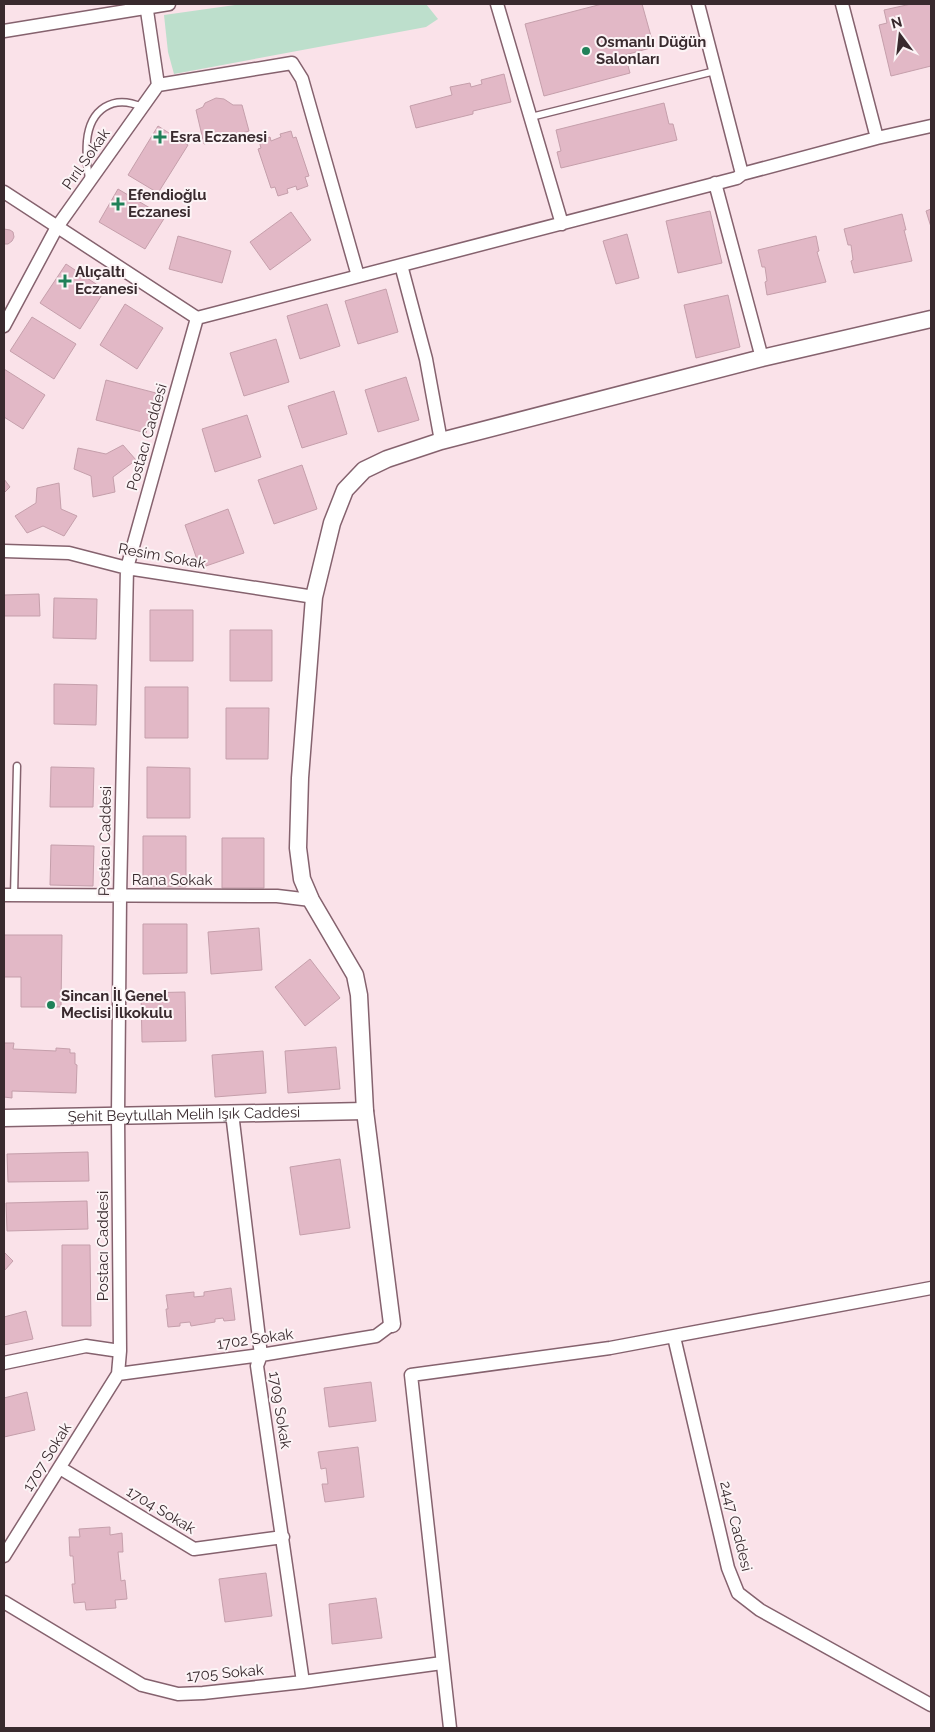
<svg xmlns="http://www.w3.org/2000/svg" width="935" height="1732" font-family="Raleway,sans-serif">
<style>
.green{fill:#bddfcc}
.building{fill:#e2b8c6;stroke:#c59fab}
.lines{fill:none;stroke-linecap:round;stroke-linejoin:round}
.service-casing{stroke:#85626e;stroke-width:9}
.minor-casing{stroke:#85626e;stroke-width:15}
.tertiary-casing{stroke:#85626e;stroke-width:19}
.service{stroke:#fff;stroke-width:6}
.minor{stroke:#fff;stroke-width:12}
.tertiary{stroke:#fff;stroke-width:16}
.poi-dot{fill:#208159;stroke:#fcf4f6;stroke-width:2}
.labels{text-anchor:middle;stroke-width:4;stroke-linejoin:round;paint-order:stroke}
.poi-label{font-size:15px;font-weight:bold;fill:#392a2e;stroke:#fcf4f6;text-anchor:start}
.street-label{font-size:15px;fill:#392a2e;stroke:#fcf4f6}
</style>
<rect width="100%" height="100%" fill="#fae2e9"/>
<!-- green -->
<path class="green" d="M242,4H426L438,19L426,27L174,74L168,52L164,15Z"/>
<!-- building -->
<path class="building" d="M602,4H642L654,47L625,55L630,73L544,96L525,24Z
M911,4H931V66L891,76L879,25L887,23L884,10Z
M504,74L511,102L473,111V114L416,128L410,106L452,95L450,87L470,83L471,87L482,84L481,80Z
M216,98L224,99L233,105H242L249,131L204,144L196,110L203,107L205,103Z
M664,103L669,124H673L677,140L561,168L557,152L561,151L556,130Z
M158,126L188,145L158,193L128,175Z
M291,131L293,138L296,137L309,176L305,177L308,186L297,190L296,186L287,189L288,193L278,196L275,187L271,188L258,149L261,148L259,141L270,137L271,141L281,137L280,134Z
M118,189L165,217L145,249L99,222Z
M931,209V227L926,211Z
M710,211L722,263L678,273L666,221Z
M291,212L311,240L270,270L250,242Z
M902,214L906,230H904L912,261L854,273L851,261L853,260L851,245H848L844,229Z
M4,229L10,230L13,232L14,237L12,241L8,244H4Z
M627,234L639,278L616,284L603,241Z
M178,236L231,251L222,283L169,269Z
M816,236L819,251L817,252L826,282L767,295L765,282L767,281L765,267H762L758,250Z
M66,264L105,290L80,329L40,303Z
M386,289L398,332L358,344L345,301Z
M728,295L740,347L696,358L684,305Z
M125,304L163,328L137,369L100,345Z
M327,304L340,346L300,359L287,316Z
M32,317L76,344L54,379L10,351Z
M276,339L289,382L244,396L230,353Z
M4,369L45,395L23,429L4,417Z
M406,377L419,420L378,432L365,390Z
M106,380L156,393L146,433L96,420Z
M334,391L347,434L302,448L288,406Z
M247,415L261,457L215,472L202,429Z
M123,445L136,460L113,477L115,492L93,497L91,476L74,469L78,448L106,454Z
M302,465L317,509L274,524L258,480Z
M4,479L10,487L4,493Z
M59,483L61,509L77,516L64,536L43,526L27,533L15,516L36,503L37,488Z
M228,509L244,553L200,568L185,525Z
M39,594L40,616H4V595Z
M54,598L97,599L96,639L53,638Z
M150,610H193V661H150Z
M230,630H272V681H230Z
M54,684L97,685L96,725L54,724Z
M145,687H188V738H145Z
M226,708H269L268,759H226Z
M51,767L94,768L93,807H50Z
M147,767L190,768V818H147Z
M143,836H186V887H143Z
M222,838H264V888H222Z
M51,845L94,846L93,886L50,885Z
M143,924H187V973L143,974Z
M259,928L262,970L211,974L208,932Z
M4,935H62L61,1007H21V977H4Z
M310,959L340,998L305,1026L275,987Z
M185,992L186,1041L142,1042L141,993Z
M4,1043H14L13,1049L56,1051V1048L70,1049V1053H75V1064L77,1065L76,1093L12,1091V1098L4,1097Z
M336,1047L340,1089L288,1093L285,1051Z
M263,1051L266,1093L215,1097L212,1055Z
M88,1152L89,1181L8,1182L7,1154Z
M340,1159L350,1228L300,1235L290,1167Z
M87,1201L88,1229L7,1231L6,1203Z
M62,1245H90L91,1326H62Z
M4,1252L13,1261L4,1271Z
M231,1288L235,1320L224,1321L223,1318L215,1319V1322L191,1326L190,1322L180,1323V1326L168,1327L166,1309H168L166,1295L194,1292V1297L204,1296V1292Z
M26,1311L33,1339L4,1345V1317Z
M371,1382L376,1421L329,1427L324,1388Z
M27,1392L35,1430L4,1437V1398Z
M358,1447L364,1497L325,1502L322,1484H328L326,1468L321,1469L318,1452Z
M110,1527V1535L122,1533L123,1552H118L121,1581L125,1580L127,1599L115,1600L116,1608L86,1610L85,1602L74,1603L72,1584H75L73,1556H70L69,1537H80L79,1529Z
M266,1573L272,1616L225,1622L219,1579Z
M376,1598L382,1638L332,1644L329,1604Z"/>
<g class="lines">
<!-- service casing -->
<g class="service-casing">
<path id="service" d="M531,117L715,71
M89,180C87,167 86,154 87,141C90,109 113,94 142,107
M14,896L17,766"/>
</g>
<!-- minor casing -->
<g class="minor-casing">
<path id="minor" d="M497,4L562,224
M698,4L742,174
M842,4L877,138
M4,31L169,4
M158,85L292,63L302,79L358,276
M715,183L762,358
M4,192L197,318L737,178L742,174L877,138L931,126
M401,265L426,359L441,441
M4,326L57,227L158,85L146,4
M4,551L69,553L127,568L314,597
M4,895L277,896L311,900
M232,1113L261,1355L257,1366L303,1682
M674,1337L728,1568L738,1593L760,1610L931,1705
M4,1363L86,1346L120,1351
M118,1374L261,1355L376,1336L392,1324
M60,1468L194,1549L283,1537
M4,1556L118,1374L120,1351L118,1116L120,897L127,568L197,318
M4,1602L142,1685L178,1694L203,1693L303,1682L442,1663
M450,1728L411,1375L610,1348L931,1288"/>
</g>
<!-- tertiary casing -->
<g class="tertiary-casing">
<g id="tertiary">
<path id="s1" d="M4,1118L365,1111"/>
<path d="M392,1324L365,1111L359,995L355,975L311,900L302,879L298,848L300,778L314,597L332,523L345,490L364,470L387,459L441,441L762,358L931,319"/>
</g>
</g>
<!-- service -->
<use href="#service" class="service"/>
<!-- minor -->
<use href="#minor" class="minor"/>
<!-- tertiary -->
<use href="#tertiary" class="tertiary"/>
</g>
<!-- markers -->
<g class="poi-dot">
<circle cx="586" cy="51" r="5"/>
<path d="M157.5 129.5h5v5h5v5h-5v5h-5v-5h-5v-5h5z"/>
<path d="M115.5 196.5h5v5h5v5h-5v5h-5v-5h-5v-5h5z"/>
<path d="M62.5 273.5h5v5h5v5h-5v5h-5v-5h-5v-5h5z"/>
<circle cx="51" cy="1005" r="5"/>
</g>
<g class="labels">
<!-- poi labels -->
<g class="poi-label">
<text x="596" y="47">Osmanlı Düğün<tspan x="596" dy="17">Salonları</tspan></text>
<text x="170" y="142">Esra Eczanesi</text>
<text x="128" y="200">Efendioğlu<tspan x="128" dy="17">Eczanesi</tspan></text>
<text x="75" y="277">Alıçaltı<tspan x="75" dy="17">Eczanesi</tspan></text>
<text x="61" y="1001">Sincan İl Genel<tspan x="61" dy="17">Meclisi İlkokulu</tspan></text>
</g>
<!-- street labels -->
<g class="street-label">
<text transform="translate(86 159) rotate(-55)" y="5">Pırıl Sokak</text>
<text transform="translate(147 437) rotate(-74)" y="5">Postacı Caddesi</text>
<text transform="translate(162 556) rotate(10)" y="5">Resim Sokak</text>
<text transform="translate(105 841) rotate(-89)" y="5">Postacı Caddesi</text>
<text x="172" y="885">Rana Sokak</text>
<text dy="5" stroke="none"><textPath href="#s1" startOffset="180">Şehit Beytullah Melih Işık Caddesi</textPath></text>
<text transform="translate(103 1246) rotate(-90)" y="5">Postacı Caddesi</text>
<text transform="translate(255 1339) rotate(-8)" y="5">1702 Sokak</text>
<text transform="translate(280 1410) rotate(81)" y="5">1709 Sokak</text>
<text transform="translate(47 1457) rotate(-58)" y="5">1707 Sokak</text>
<text transform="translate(161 1510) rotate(31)" y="5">1704 Sokak</text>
<text transform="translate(736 1526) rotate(76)" y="5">2447 Caddesi</text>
<text transform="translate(225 1673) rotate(-5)" y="5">1705 Sokak</text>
</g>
</g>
<!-- border -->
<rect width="935" height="1732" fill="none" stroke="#392a2e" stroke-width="10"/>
<!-- north arrow -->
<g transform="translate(900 35) rotate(345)" stroke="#fcf4f6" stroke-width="4" paint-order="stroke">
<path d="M0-4L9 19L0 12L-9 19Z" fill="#392a2e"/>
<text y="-8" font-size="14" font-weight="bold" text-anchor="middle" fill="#392a2e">N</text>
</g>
</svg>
